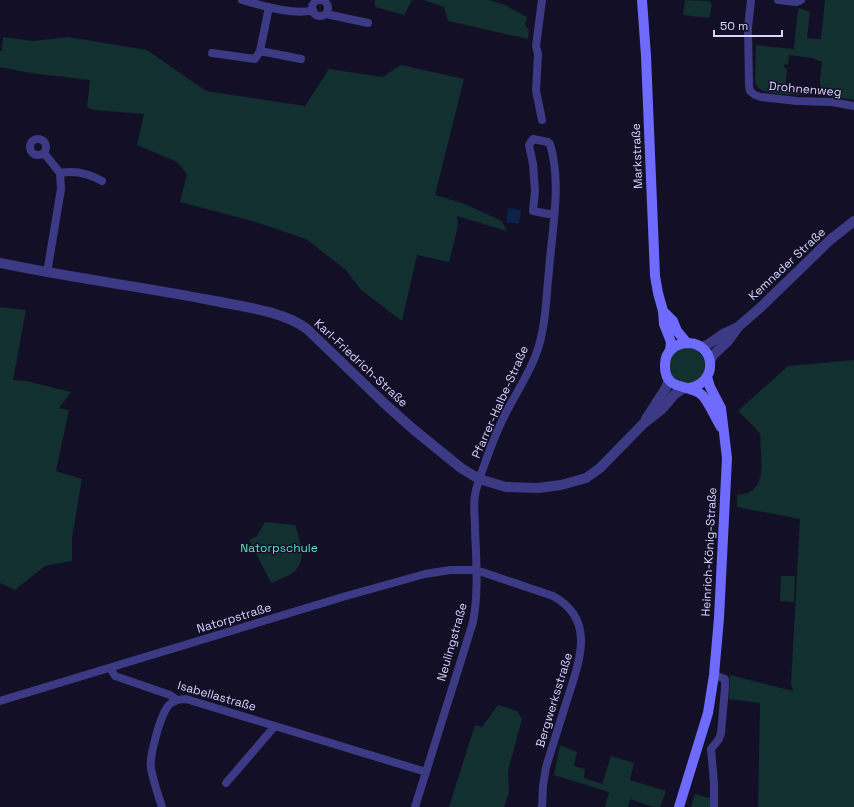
<svg xmlns="http://www.w3.org/2000/svg" width="854" height="807" font-family="'Space Grotesk',sans-serif">
<style>
.green{fill:#12302f}
.water{fill:#0c2248}
.lines{fill:none;stroke-linecap:round;stroke-linejoin:round}
.minor{stroke:#3d3a85;stroke-width:8}
.tertiary{stroke:#3d3a85;stroke-width:10}
.secondary{stroke:#6f6bff;stroke-width:10}
.labels{text-anchor:middle;stroke-width:3;stroke-linejoin:round;paint-order:stroke}
.street-label{font-size:12px;fill:#d9d4ff;stroke:#130f26}
.park-label{font-size:12px;fill:#5fe0c0;stroke:#130f26}
</style>
<rect width="100%" height="100%" fill="#130f26"/>
<!-- green -->
<path class="green" d="M375,0H412L404,15L375,7Z
M423,0H489L505,5L527,17L525,25L529,30L528,39L448,21L444,7Z
M685,0L709,1L712,4L709,18L683,15Z
M825,0H854V100L822,95L820,82L822,62L813,58L789,55L788,65L784,64V67L787,69L786,84L809,87V95C795,94 773,95 761,90C758,88 756,86 755,82L756,45L794,49L797,17L799,8L810,12L807,38L821,39Z
M3,37L34,41L68,37L147,50L206,91L305,106L329,69L383,77L401,65L464,79L435,195L462,203L502,221L507,231L457,216L458,226L449,262L417,255L402,321L361,290L346,270L306,239L256,222L180,202L187,174L177,162L137,145L144,114L94,110L87,107L90,80L30,73L0,67V51H2Z
M0,307L26,310L13,380L26,381L71,392L59,408L69,410L56,471L82,479L72,538V561L45,566L15,590L0,583Z
M669 366a18 18 0 1 1 36 0a18 18 0 1 1-36 0Z
M854,360V807H758L760,703L729,699L730,675L793,691L791,684L800,519L737,507V495C764,493 762,471 761,450C760,446 761,438 760,434C757,429 743,416 738,411L788,366Z
M265,522L295,525C300,541 309,562 291,574C285,578 277,580 271,583L249,540L257,536Z
M781,576H795L794,602L780,601Z
M498,705L517,711L522,719L508,771L509,792L504,807H449L475,725L482,727Z
M560,745L577,752L574,766L585,769L584,778L602,784L611,756L634,763L630,780L666,791L660,807H653L630,799L628,807H605L609,792L554,775Z
M695,794L710,798V807H691Z"/>
<!-- water -->
<path class="water" d="M508,208L521,210L519,224L506,222Z"/>
<g class="lines">
<!-- minor -->
<path class="minor" d="M242,0C260,5 295,16 313,10
M751,0L748,28L749,86L750,91L755,95L761,97L797,101L832,102L854,106
M778,0L797,2L801,0
M312 8a8 8 0 1 1 16 0a8 8 0 1 1-16 0Z
M326,14L368,23
M260,51L301,59
M212,53L255,59L260,51L269,7
M542,120L536,91L538,54L536,46L542,0
M30 147a8 8 0 1 1 16 0a8 8 0 1 1-16 0Z
M44,153L60,173L61,189L47,273
M60,173C75,170 90,174 102,181
M110,668L115,676L170,695L177,700
M714,675L725,679V688L721,733L719,739L711,749L714,783V807
M0,701L346,596L425,574L450,570H476L553,596C597,620 579,662 567,700C560,722 553,744 546,767L543,786L542,807
M226,783L275,726
M162,807C158,794 153,781 151,768C149,756 161,713 169,705C174,700 179,699 186,699L426,772
M415,807L473,622C479,591 476,559 475,528C475,518 473,505 475,495C477,483 482,472 486,460C493,441 500,423 510,405C519,389 528,374 535,357C546,330 546,298 549,270C552,230 562,183 550,144L548,142L533,139L529,145L533,164L535,191L533,211L554,215"/>
<!-- tertiary -->
<path class="tertiary" d="M0,263C71,278 144,287 215,301C244,307 283,311 307,329L385,404L413,429L461,468L479,479L506,487L538,488L561,485L586,478L600,468L643,424L662,409L675,394L684,388
M700,347L707,345L723,334L738,327
M710,361L713,355L728,341L738,327L761,307L830,240L854,221
M646,419L666,388L669,379"/>
<!-- secondary -->
<path class="secondary" d="M642,0L646,56L655,276L658,293L663,311L664,324L671,342L670,351
M663,311L673,321L677,331L687,343
M690,388C718,382 716,345 689,343C682,343 676,345 672,349C667,353 665,359 665,365C664,392 689,383 702,395C708,401 716,419 721,427
M679,807L708,713L714,675L719,618L727,458L721,408L710,387L707,377"/>
</g>
<g class="labels">
<!-- street labels -->
<g class="street-label">
<text transform="translate(805 89) rotate(5)" y="4">Drohnenweg</text>
<text transform="translate(637 156) rotate(-92)" y="4">Markstraße</text>
<text transform="translate(787 264) rotate(-43)" y="4">Kemnader Straße</text>
<text transform="translate(361 363) rotate(43)" y="4">Karl-Friedrich-Straße</text>
<text transform="translate(500 402) rotate(-66)" y="4">Pfarrer-Halbe-Straße</text>
<text transform="translate(709 552) rotate(-87)" y="4">Heinrich-König-Straße</text>
<text transform="translate(234 618) rotate(-17)" y="4">Natorpstraße</text>
<text transform="translate(452 642) rotate(-74)" y="4">Neulingstraße</text>
<text transform="translate(217 696) rotate(16)" y="4">Isabellastraße</text>
<text transform="translate(554 700) rotate(-73)" y="4">Bergwerksstraße</text>
</g>
<!-- park labels -->
<g class="park-label">
<text x="279" y="552">Natorpschule</text>
</g>
</g>
<!-- scale -->
<path d="M714 30v6h68v-6" fill="none" stroke="#d9d4ff" stroke-width="2"/>
<text x="720" y="30" font-size="12" fill="#d9d4ff" stroke="#130f26" stroke-width="3" paint-order="stroke">50 m</text>
</svg>
